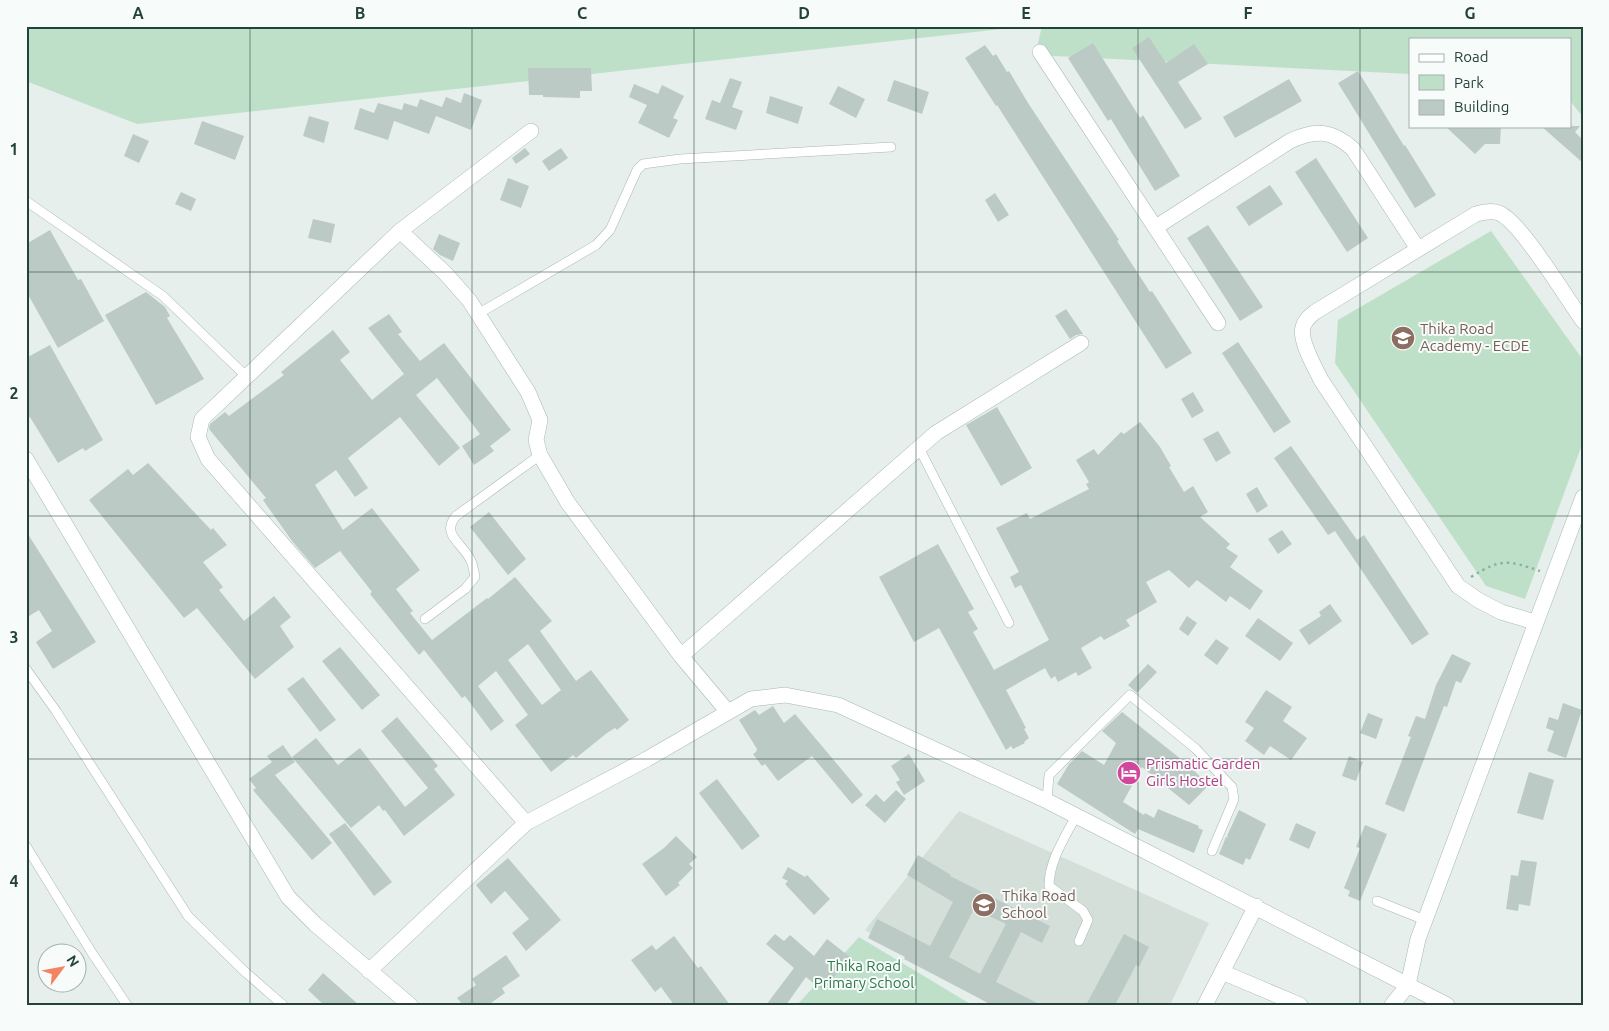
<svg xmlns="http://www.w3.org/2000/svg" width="1609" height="1031" font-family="Ubuntu,sans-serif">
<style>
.built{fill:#d4dfda}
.green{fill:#bfe0c8}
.building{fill:#bbcac4;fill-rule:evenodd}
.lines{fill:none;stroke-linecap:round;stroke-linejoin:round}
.service-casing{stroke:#a8b8b2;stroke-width:10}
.minor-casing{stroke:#a8b8b2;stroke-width:16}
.path{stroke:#86b3a5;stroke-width:2.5;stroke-dasharray:2.5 4;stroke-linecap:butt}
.service{stroke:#fff;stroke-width:9}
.minor{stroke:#fff;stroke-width:15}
.grid{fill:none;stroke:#24423a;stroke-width:1;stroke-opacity:0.55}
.labels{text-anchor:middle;stroke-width:4;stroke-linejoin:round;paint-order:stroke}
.education-label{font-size:15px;fill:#785e54;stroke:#f7fbf9;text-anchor:start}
.hotel-label{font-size:15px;fill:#b23c85;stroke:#f7fbf9;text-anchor:start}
.park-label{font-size:15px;fill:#2d7a4b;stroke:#f7fbf9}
.neatline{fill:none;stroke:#24423a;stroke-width:2}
.grid-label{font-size:16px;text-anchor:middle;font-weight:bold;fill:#24423a}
</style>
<rect width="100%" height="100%" fill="#e6efeb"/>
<!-- built -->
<path class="built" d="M959,811L1209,923L1170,1005H991L865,930Z"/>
<!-- green -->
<path class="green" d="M26,26H1029L137,124L26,81Z
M1042,26H1583V117L1570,101V39H1410V74L1035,55Z
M1491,231L1583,360V442L1525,599L1486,586L1335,363L1338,320Z
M859,937L972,1005H797Z"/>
<!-- building -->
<path class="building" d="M1149,37L1166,63L1194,44L1208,64L1178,82L1202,119L1185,129L1132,48Z
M1093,43L1140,118L1143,115L1180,176L1155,191L1111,119L1108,121L1068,58Z
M985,45L993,56L996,54L1007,72L1009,71L1028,103L1119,240L1117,241L1150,292L1152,291L1192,353L1166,369L997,105L996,106L965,58Z
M528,68H591L592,91H580V98L543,97V95H529Z
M1358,71L1404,146L1405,145L1436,195L1415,208L1338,83Z
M730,78L742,82L732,107L743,111L736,130L705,119L712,100L720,103Z
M1289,79L1302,101L1235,138L1223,117Z
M894,80L929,92L922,114L887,101Z
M634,84L658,94L662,85L684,96L673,118L678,120L669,138L638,123L647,105L629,97Z
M838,86L865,99L856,118L829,104Z
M464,93L482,100L471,130L436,116L429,134L394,121L388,140L354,129L360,108L374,113L378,103L402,110L404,103L417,107L420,99L442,107L446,97L461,103Z
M770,96L803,107L798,124L766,113Z
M309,116L329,122L324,143L303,136Z
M202,121L244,136L235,160L194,144Z
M1445,126H1501L1500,144H1485L1475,154Z
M1541,126H1580L1575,132L1583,140V163Z
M133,134L149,141L139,163L124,156Z
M525,148L530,154L516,164L512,158Z
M561,148L568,158L549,171L542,161Z
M1316,158L1368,238L1347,252L1295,172Z
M508,178L529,186L521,208L500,200Z
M1270,185L1283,204L1249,226L1236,207Z
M181,192L196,199L191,211L175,204Z
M995,193L1009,215L998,222L985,200Z
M313,219L335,224L331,243L308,238Z
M1208,225L1263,307L1240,321L1187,238Z
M50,230L78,280L81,279L104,321L58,348L26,291V244Z
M439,234L460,243L453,261L440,255L433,249Z
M146,292L165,307L170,316L167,318L204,379L156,405L105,315Z
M1066,309L1083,334L1076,335L1070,339L1055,316Z
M389,314L402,332L398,334L420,361L444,343L511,430L490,446L494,451L474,465L462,446L480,434L437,378L416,395L460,448L439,466L400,417L348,458L368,488L355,497L336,470L315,485L343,530L372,508L420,570L396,589L413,611L410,613L432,640L487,598L488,599L515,577L552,621L540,631L576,681L591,670L629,720L617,730L615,728L607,733L576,758L573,755L551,772L515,725L528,715L496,671L478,686L504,721L491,731L465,696L462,698L424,650L419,655L370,594L372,592L340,551L315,568L292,541L263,500L266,498L209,429L210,424L225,412L229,416L284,375L281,372L333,330L350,352L340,360L372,400L404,374L368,328ZM528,644L561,690L542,705L508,660Z
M1238,342L1291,422L1274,433L1222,353Z
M50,345L103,440L85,451L83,448L58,463L30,417L26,420V358Z
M1193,392L1204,411L1192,418L1181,399Z
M997,407L1032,468L1001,486L966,425Z
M1140,422L1160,447L1171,466L1169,467L1184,492L1193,486L1208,512L1200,517L1230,544L1226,548L1238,556L1230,567L1263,591L1250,610L1230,596L1226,602L1197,580L1189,588L1169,570L1146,582L1157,602L1126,620L1130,626L1104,640L1101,636L1081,648L1092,668L1078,676L1076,672L1058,682L1055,676L1051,679L1045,668L1006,690L1026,728L1024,729L1029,738L1024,742L1025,743L1013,749L1011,746L1006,750L939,628L914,642L879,577L938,544L974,609L968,612L978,629L973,632L994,670L1049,640L1021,585L1015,588L1010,577L1019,572L996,528L1027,513L1030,519L1089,489L1086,484L1089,482L1076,460L1094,449L1098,455L1121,432L1124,434Z
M1218,431L1231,453L1216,462L1203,439Z
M1291,446L1357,540L1364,535L1429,634L1412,645L1335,531L1328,535L1274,458Z
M148,463L211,530L213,528L227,545L203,562L223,587L219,590L244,621L274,596L291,617L280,626L294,647L255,679L197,608L184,618L89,500L128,469L133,475Z
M1257,487L1268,506L1257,513L1246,494Z
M489,512L526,559L508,575L470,527Z
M1282,530L1292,544L1278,554L1268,539Z
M26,531L96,642L53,669L36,642L52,631L39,610L26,618Z
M1330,604L1342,621L1309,645L1299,630L1321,616L1319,612Z
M1187,616L1197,623L1188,636L1179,629Z
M1258,618L1293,643L1280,661L1245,636Z
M1216,639L1229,648L1217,665L1204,655Z
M340,647L380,695L362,710L322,661Z
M1452,654L1471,663L1461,683L1456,681L1447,707L1444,706L1404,812L1385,804L1411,737L1408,736L1416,716L1425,719L1436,685Z
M1148,664L1157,672L1137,693L1128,685Z
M303,677L336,720L320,732L287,689Z
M1266,690L1292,707L1283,721L1307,738L1291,760L1270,746L1264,755L1245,741L1254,728L1245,722Z
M1563,703L1582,710L1566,758L1547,751L1554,731L1546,728L1549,717L1558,720Z
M773,706L784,723L795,714L863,795L852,804L812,756L778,781L765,764L762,766L753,754L756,752L757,749L739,720L755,710L759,715Z
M1122,712L1187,764L1209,785L1189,805L1142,767L1123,802L1144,815L1145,813L1154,818L1158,809L1199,826L1198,828L1203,830L1194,853L1138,829L1135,834L1057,784L1069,764L1082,751L1104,765L1116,743L1102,731Z
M1368,713L1383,719L1376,739L1360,733Z
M397,717L438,766L434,769L455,795L404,836L385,810L383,811L379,805L351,828L292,757L316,738L338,765L360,748L405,807L428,788L381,731Z
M283,745L295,762L275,775L332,843L312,860L253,790L256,788L249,779L272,762L267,756Z
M909,754L925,781L904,795L896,782L900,780L891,766Z
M1349,756L1363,762L1356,781L1342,776Z
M1529,772L1554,780L1543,820L1517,813Z
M717,779L760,836L742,850L699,793Z
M896,790L906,799L885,823L865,805L876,794L884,802Z
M1239,810L1266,824L1250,860L1246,858L1243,865L1219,854L1226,837L1228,838L1227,836Z
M345,823L392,882L374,896L329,834Z
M1296,823L1316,832L1309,849L1289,840Z
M1365,825L1387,834L1360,901L1348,896L1350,891L1344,888L1360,848L1356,847Z
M676,836L697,857L689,864L693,868L678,883L680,885L666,896L642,864L664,848Z
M918,855L951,875L950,876L1050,926L1042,943L1021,932L996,982L1041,1005H992L904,959L905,957L868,938L877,919L930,946L953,902L907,875ZM974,909L1006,924L980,974L949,957Z
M508,858L561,920L526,951L512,933L529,919L505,891L491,904L476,885Z
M1521,860L1537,862L1530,906L1519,904L1518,911L1506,909L1511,875L1518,876Z
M788,867L805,877L807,875L830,899L814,915L785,884L788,881L782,878Z
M775,934L784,941L790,935L814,956L827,939L850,957L823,991L806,977L786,1005H766L794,968L766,944Z
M1124,934L1149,947L1139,967L1136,965L1115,1005H1086Z
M674,936L698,968L701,966L730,1005H674L661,987L655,992L631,960L652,945L656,950Z
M506,955L520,976L502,988L505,993L488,1005H463L457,998L476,985L472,979Z
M323,973L359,1005H324L308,990Z"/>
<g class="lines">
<!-- service casing -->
<g class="service-casing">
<path id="service" d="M26,201L163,296L247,377
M478,314L596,245L610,230L637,170L643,164L680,159L891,147
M919,448L1009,623
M425,619L465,589L475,577C474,572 473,565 471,561C464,544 440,535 456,516L540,455
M26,669L56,711L188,916L243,970L283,1005
M1047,801L1049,775L1130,695L1196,749L1232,787L1234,799L1212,851
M1076,816C1065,837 1049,861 1049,886L1083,911L1088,920L1079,941
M26,846L92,953L127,1005
M1377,901L1425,920"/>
</g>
<!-- minor casing -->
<g class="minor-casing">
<path id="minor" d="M1040,52L1218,323
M1156,227L1290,141C1315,129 1332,130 1353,149L1418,249
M400,231L445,273L469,300L528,392L540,420L536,440L540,455L568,503L681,656L728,712
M26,459L288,897L315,924L410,1005
M1535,622L1501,612L1478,600L1458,586L1321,380C1315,367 1299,341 1303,327C1305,320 1310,316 1315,312L1476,214C1484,212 1492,210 1499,213C1520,221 1567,299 1583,321
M681,656L936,433L1081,343
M526,823L208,459L198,437L202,419L400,231L531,131
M369,971L526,823L647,759L751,699L785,695L838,705L1047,801L1447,1005
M1222,972L1300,1005
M1205,1005L1256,906
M1392,1005L1408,985L1418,939L1583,497"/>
</g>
<!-- path -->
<path class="path" d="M1471,577C1502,558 1507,560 1540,571"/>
<!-- service -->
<use href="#service" class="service"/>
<!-- minor -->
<use href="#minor" class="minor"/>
</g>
<!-- grid -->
<path class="grid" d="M250,26V1005M472,26V1005M694,26V1005M916,26V1005M1138,26V1005M1360,26V1005M26,272H1583M26,516H1583M26,759H1583"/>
<!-- icons -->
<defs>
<g id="school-disc" transform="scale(1.25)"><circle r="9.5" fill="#8d6e63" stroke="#f7fbf9"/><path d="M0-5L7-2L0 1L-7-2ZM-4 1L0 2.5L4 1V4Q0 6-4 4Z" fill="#fff"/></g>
<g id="hotel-disc" transform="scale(1.25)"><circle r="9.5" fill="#d1479c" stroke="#f7fbf9"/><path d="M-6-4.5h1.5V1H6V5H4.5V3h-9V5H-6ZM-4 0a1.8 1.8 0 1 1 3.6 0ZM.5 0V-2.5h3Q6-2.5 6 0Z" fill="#fff"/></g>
</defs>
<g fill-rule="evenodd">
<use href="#school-disc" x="1403" y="338"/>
<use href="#hotel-disc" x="1129" y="773"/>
<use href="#school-disc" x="984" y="905"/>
</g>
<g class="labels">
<!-- education labels -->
<g class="education-label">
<text x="1420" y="334">Thika Road<tspan x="1420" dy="17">Academy - ECDE</tspan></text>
<text x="1002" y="901">Thika Road<tspan x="1002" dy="17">School</tspan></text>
</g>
<!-- hotel labels -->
<g class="hotel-label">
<text x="1146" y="769">Prismatic Garden<tspan x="1146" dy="17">Girls Hostel</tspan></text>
</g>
<!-- park labels -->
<g class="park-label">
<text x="864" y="971">Thika Road<tspan x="864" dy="17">Primary School</tspan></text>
</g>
</g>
<!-- border -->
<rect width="1609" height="1031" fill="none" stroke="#f7fbf9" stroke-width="55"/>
<!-- legend -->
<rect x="1409" y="38" width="162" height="90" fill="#f7fbf9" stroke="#a3b1ad"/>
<rect x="1419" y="54" width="25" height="8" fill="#ffffff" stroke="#a3b1ad"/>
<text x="1454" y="62" font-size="15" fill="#24423a">Road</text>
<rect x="1419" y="75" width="25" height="15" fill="#bfe0c8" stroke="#a3b1ad"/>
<text x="1454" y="88" font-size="15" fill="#24423a">Park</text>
<rect x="1419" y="100" width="25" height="15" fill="#bbcac4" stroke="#a3b1ad"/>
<text x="1454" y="112" font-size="15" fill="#24423a">Building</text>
<!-- north arrow -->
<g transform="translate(62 968) rotate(58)"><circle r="24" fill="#f7fbf9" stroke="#a3b1ad"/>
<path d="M0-4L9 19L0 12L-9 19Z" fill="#f4845f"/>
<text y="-8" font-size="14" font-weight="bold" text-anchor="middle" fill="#24423a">N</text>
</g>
<rect x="28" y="28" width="1554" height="976" class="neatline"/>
<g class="grid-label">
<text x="138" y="19">A</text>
<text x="360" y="19">B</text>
<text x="582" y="19">C</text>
<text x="804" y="19">D</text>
<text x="1026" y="19">E</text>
<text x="1248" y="19">F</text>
<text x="1470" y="19">G</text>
<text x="14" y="155">1</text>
<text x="14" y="399">2</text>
<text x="14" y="643">3</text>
<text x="14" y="887">4</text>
</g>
</svg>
